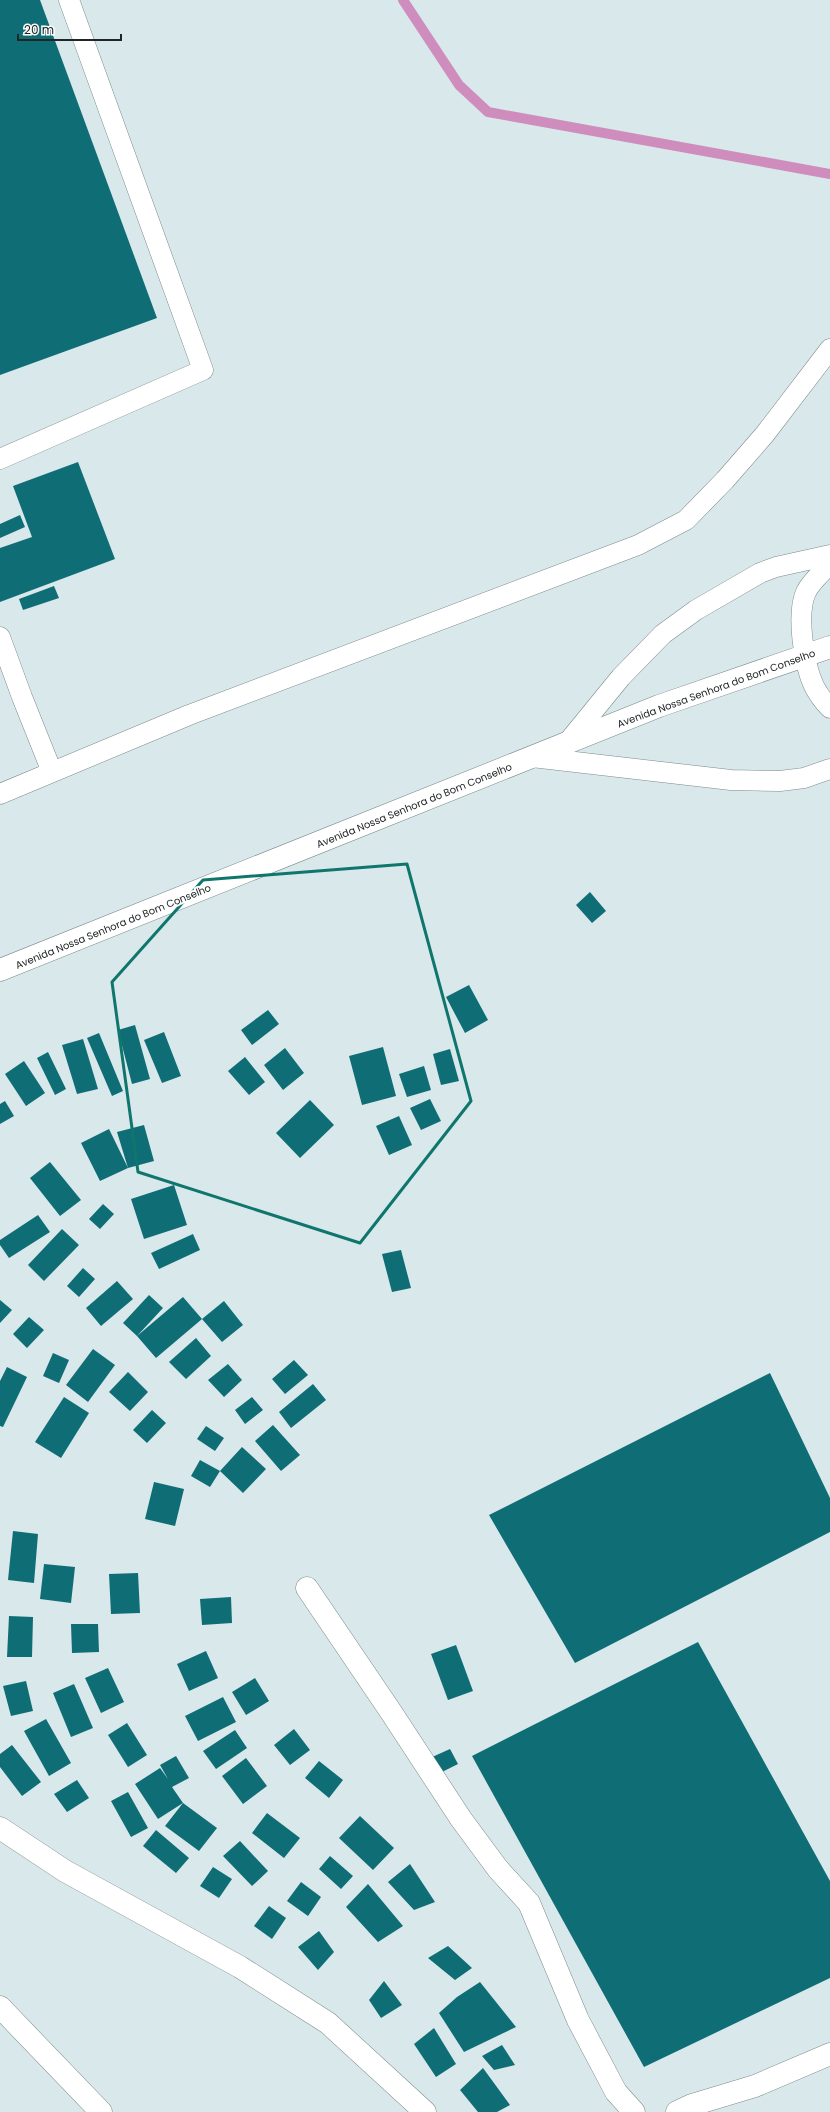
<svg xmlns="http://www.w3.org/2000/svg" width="830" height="2112" font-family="Poppins,sans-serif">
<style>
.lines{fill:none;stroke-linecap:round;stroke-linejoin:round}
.stream{stroke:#ce8dbc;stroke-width:10}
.building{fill:#0f6d76}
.service-casing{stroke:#7d8b8d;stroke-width:21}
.minor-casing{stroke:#7d8b8d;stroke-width:23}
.primary-casing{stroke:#7d8b8d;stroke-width:23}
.service{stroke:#fff;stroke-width:20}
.minor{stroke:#fff;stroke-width:22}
.primary{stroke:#fff;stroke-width:22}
.marked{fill:none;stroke:#0f766e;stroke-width:3;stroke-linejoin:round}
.labels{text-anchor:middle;stroke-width:4;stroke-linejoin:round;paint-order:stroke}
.street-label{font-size:10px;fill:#202526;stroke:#fff}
</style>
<rect width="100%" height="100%" fill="#d9e8ea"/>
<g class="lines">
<!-- stream -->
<path class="stream" d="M403,0L459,85L488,112L830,174"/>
</g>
<!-- building -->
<path class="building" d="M0,0H40L157,318L0,375Z
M78,462L115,559L0,602V548L32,537L13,486Z
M20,515L25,527L0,538V524Z
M54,586L59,598L23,610L19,599Z
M590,892L606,911L592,923L576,905Z
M469,985L488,1020L465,1033L446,997Z
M268,1010L279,1024L252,1045L241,1030Z
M135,1025L150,1079L132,1084L118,1030Z
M164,1032L181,1076L162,1083L144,1040Z
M99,1033L123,1091L112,1096L87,1038Z
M83,1039L98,1089L77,1094L62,1045Z
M383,1047L396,1096L362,1105L349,1056Z
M285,1048L304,1073L283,1090L264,1065Z
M450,1049L459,1081L441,1085L433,1054Z
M48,1052L66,1089L55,1095L37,1058Z
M245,1057L265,1082L249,1095L228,1071Z
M24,1061L45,1093L26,1106L5,1074Z
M424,1066L431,1090L407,1097L399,1074Z
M430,1099L441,1121L421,1130L410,1108Z
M310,1100L334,1125L300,1158L276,1133Z
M5,1101L14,1116L0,1124V1104Z
M399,1116L412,1145L389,1155L376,1126Z
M144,1125L154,1161L128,1168L117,1132Z
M109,1129L128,1168L100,1181L81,1143Z
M50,1162L81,1200L60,1216L30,1178Z
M174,1185L187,1225L144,1239L131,1199Z
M103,1204L114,1214L100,1229L89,1219Z
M38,1215L50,1232L9,1258L0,1245V1240Z
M62,1229L79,1245L44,1281L28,1265Z
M193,1234L200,1250L159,1269L151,1253Z
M401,1250L411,1288L392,1292L382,1254Z
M83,1268L95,1279L79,1297L67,1286Z
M117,1281L133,1299L101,1326L86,1308Z
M149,1295L163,1308L137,1336L123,1323Z
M183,1297L202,1319L156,1358L137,1336Z
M0,1300L12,1310L0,1323Z
M224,1301L243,1325L222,1342L202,1319Z
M29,1317L44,1330L27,1348L13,1334Z
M196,1338L211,1356L186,1379L169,1362Z
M93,1349L115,1365L88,1402L66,1385Z
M53,1353L69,1360L59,1383L43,1376Z
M294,1360L308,1375L285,1394L272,1379Z
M228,1364L242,1380L224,1397L208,1380Z
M7,1367L27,1377L3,1427L0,1426V1381Z
M128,1372L148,1392L130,1411L109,1392Z
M770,1373L830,1498V1532L575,1663L489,1515Z
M313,1384L326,1400L291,1428L279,1412Z
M64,1397L89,1413L61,1458L35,1442Z
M252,1397L263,1410L245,1424L235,1410Z
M152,1410L166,1423L147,1443L133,1430Z
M273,1425L300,1455L281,1471L255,1441Z
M206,1426L224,1438L215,1451L197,1439Z
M242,1447L266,1469L243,1493L220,1471Z
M200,1460L220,1471L210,1487L191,1476Z
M154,1482L184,1489L175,1526L145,1519Z
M13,1531L38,1534L34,1583L8,1580Z
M44,1564L75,1567L71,1603L40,1599Z
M138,1573L140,1613L111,1614L109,1574Z
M231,1597L232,1623L202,1625L200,1599Z
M9,1616L33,1617L32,1657H7Z
M71,1624H98L99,1652L72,1653Z
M698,1642L830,1881V1978L644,2067L472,1756Z
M456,1645L473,1691L448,1700L431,1654Z
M206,1651L218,1678L189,1691L177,1664Z
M108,1668L124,1702L101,1713L85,1678Z
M255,1678L269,1701L246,1715L232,1692Z
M26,1681L33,1711L11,1716L3,1686Z
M74,1684L93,1728L71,1737L53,1693Z
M223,1697L236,1722L198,1741L185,1716Z
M46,1719L71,1763L49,1776L24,1731Z
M127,1723L147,1755L128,1767L108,1735Z
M294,1729L310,1750L290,1765L274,1745Z
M235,1730L247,1748L216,1769L203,1751Z
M12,1745L41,1782L22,1796L0,1767V1754Z
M450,1749L458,1764L438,1774L430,1758Z
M176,1756L189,1778L172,1787L183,1803L158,1819L135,1784L160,1768L168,1779L160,1765Z
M246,1758L267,1786L243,1804L222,1776Z
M319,1761L343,1780L329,1798L305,1778Z
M77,1780L89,1798L67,1812L54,1794Z
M128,1792L148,1828L131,1837L111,1801Z
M183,1803L217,1828L199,1851L165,1826Z
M267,1813L300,1838L284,1858L252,1833Z
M360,1816L394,1848L373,1870L339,1838Z
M156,1830L189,1858L176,1873L143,1846Z
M240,1841L268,1871L252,1886L223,1856Z
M330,1856L353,1876L341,1889L319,1869Z
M410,1864L435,1902L414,1910L388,1882Z
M213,1867L232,1879L219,1898L200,1886Z
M301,1882L321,1897L308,1916L287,1901Z
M368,1884L403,1926L378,1942L346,1907Z
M269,1906L286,1918L272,1939L254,1926Z
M319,1931L334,1952L318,1970L298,1947Z
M448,1946L472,1968L455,1980L428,1958Z
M384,1981L402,2005L381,2018L369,2000Z
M480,1982L516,2027L464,2052L439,2013L457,1997Z
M434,2028L456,2064L436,2077L414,2044Z
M502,2045L515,2065L494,2070L482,2056Z
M483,2068L510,2105L497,2112H478L460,2090Z"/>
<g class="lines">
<!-- service casing -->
<g class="service-casing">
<path id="service" d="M0,459L203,370L69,0
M830,564C821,573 811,582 806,592C796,614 804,665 814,686C818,694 824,702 830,708
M0,637L22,697L52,772
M568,742L621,677L663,634L696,610L760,573L776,567L830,555
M532,757L731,780L780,781L804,778L830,769
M0,794L189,715L638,545L686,520L725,480L765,434L830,349"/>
</g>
<!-- minor casing -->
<g class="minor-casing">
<path id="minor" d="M307,1588L391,1712L461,1819L498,1869L529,1903L578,2020L616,2092L634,2112
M0,1828L65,1871L240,1967L328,2023L425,2112
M0,2007L101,2112
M677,2112L692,2105L755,2086L830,2054"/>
</g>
<!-- primary casing -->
<g class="primary-casing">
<path id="primary" d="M0,970L659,706L830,647"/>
</g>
<!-- service -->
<use href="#service" class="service"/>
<!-- minor -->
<use href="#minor" class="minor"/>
<!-- primary -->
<use href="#primary" class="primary"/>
</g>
<!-- marked area -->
<path class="marked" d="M407,864L471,1101L360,1243L138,1172L112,982L203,880Z"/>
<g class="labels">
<!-- street labels -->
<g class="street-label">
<text transform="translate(716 688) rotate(-20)" y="4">Avenida Nossa Senhora do Bom Conselho</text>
<text transform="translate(414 805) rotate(-22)" y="4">Avenida Nossa Senhora do Bom Conselho</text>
<text transform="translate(113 926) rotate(-22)" y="4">Avenida Nossa Senhora do Bom Conselho</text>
</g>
</g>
<!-- scale -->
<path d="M18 34v6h103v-6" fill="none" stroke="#202526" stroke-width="2"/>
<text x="24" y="34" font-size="12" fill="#202526" stroke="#ffffff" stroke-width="3" paint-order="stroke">20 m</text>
</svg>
